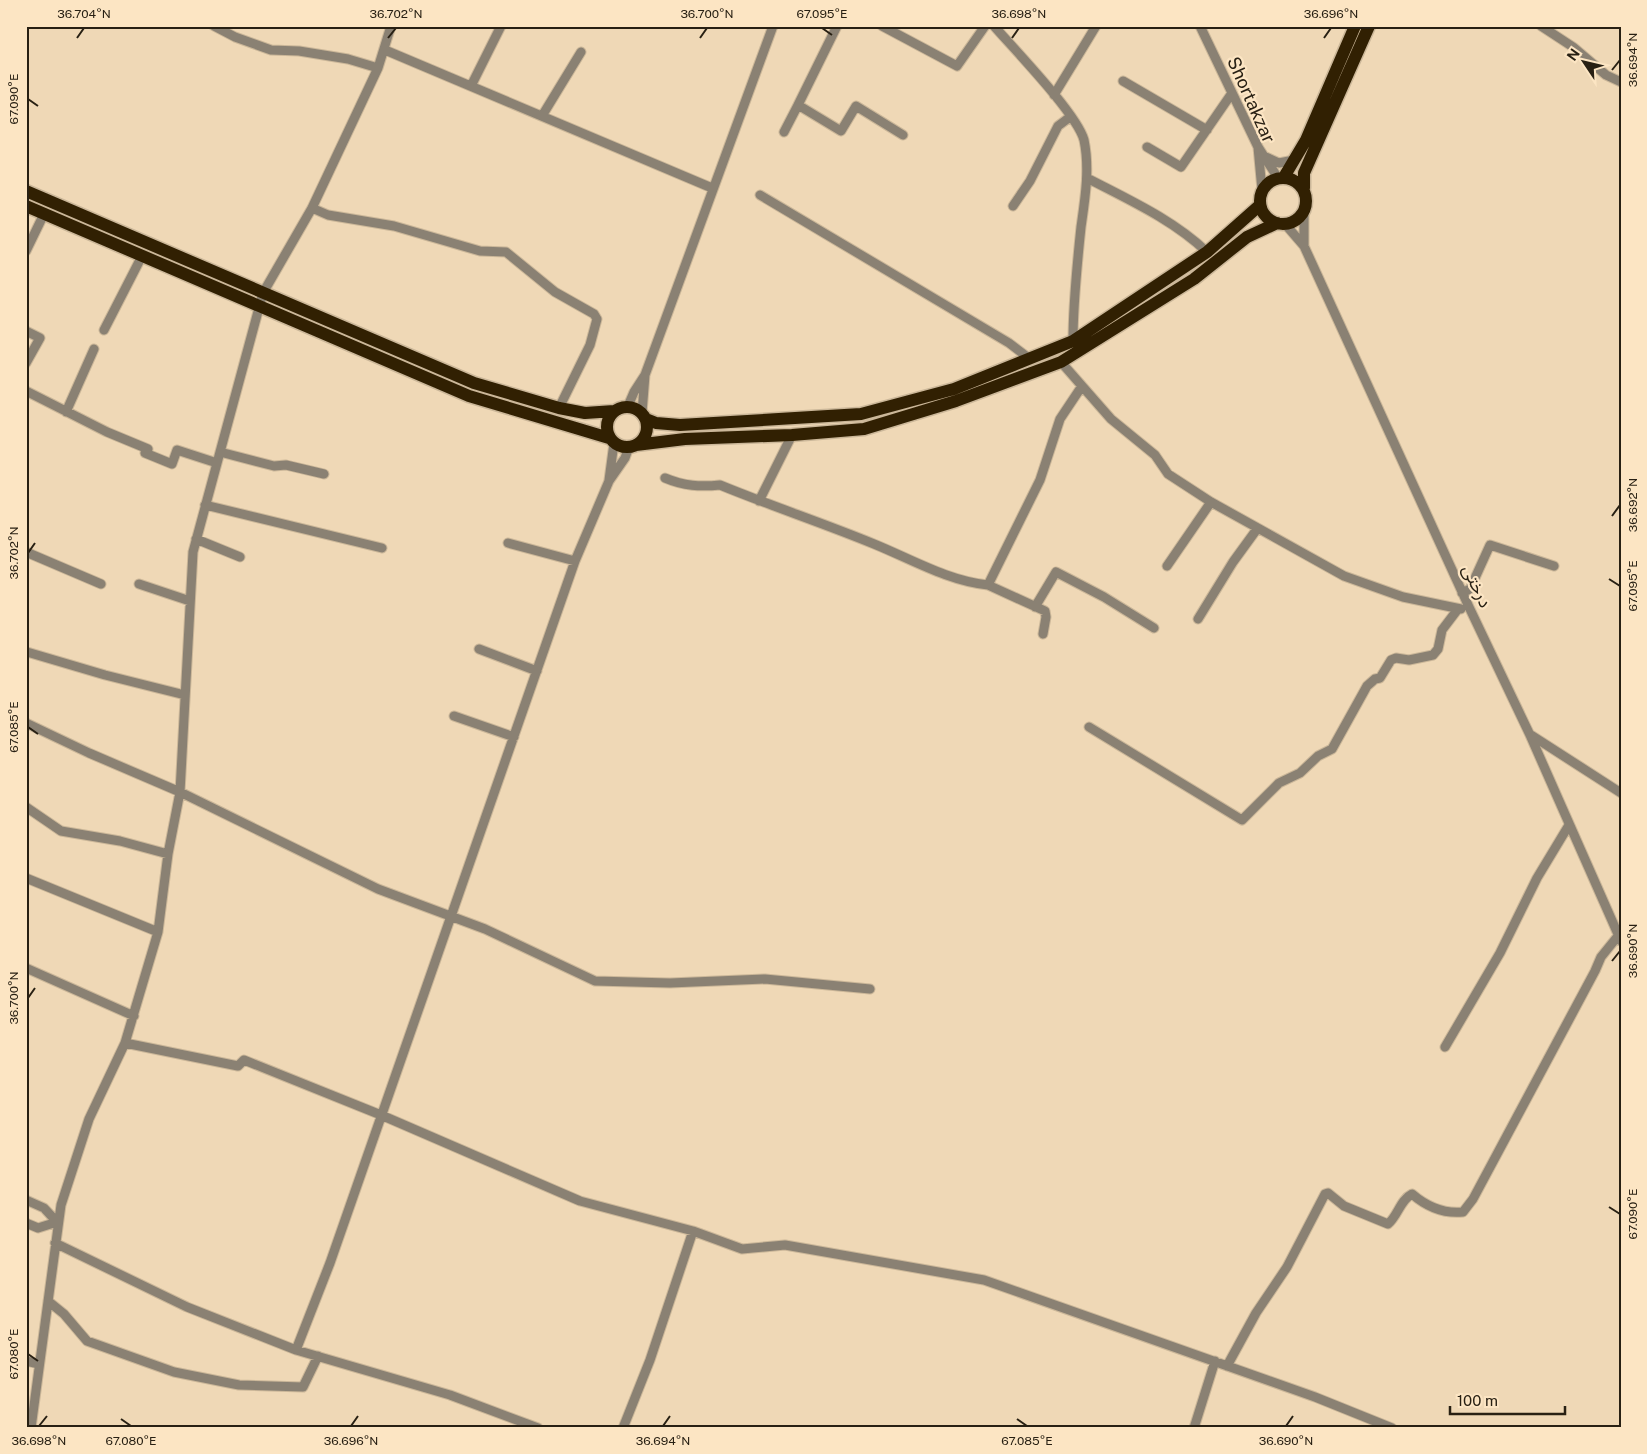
<svg xmlns="http://www.w3.org/2000/svg" width="1647" height="1454" font-family="'Public Sans','Noto Sans Arabic',sans-serif">
<style>
.lines{fill:none;stroke-linecap:round;stroke-linejoin:round}
.minor-casing{stroke:#cbb799;stroke-width:11}
.highway-casing{stroke:#cbb799;stroke-width:15}
.minor{stroke:#8a8173;stroke-width:9}
.highway{stroke:#312002;stroke-width:12}
.ticks{fill:none;stroke:#282013;stroke-width:2}
.labels{text-anchor:middle;stroke-width:4.5;stroke-linejoin:round;paint-order:stroke}
.street-label{font-size:18px;fill:#282013;stroke:#fce5c3}
.neatline{fill:none;stroke:#282013;stroke-width:2}
.ticks-label{font-size:12px;text-anchor:middle;fill:#282013}
</style>
<rect width="100%" height="100%" fill="#efd8b6"/>
<g class="lines">
<!-- minor casing -->
<g class="minor-casing">
<path id="minor" d="M214,26L235,37L271,50L299,51L348,59L378,68
M837,26L798,105L841,131L856,106L903,135
M882,26L957,66L985,26
M994,26C1014,49 1077,114 1084,140C1090,169 1085,199 1081,227C1077,265 1073,303 1073,341
M1200,26L1258,147L1262,190
M1541,26L1573,47L1606,75L1621,82
M385,50L712,188
M1123,81L1207,130
M471,86L501,26
M1054,95L1096,26
M542,116L581,52
M784,132L798,105
M1147,147L1181,167L1232,93
M1258,147L1278,178
M1266,157L1279,163L1294,160
M1087,178C1129,200 1172,219 1207,252
M760,195L1009,343L1030,359
M1013,206L1030,181L1058,126L1070,117
M312,208L328,215L394,226L480,251L506,252L555,292L594,314L597,319L590,345L559,408
M1304,211V246L1469,607L1530,735L1621,941
M1285,224L1304,246
M26,251L44,214
M104,330L142,256
M26,331L40,338L26,363
M1061,362L1111,419L1155,455L1168,474L1211,502L1344,576L1403,597L1461,609
M26,391L107,432L148,449L145,453L172,464L177,450L217,463
M628,406L634,392L645,375L773,26
M66,412L94,349
M642,413L645,375
M220,452L274,466L286,465L324,474
M665,478C684,486 700,487 720,485C771,506 823,523 874,544C911,559 948,581 988,585L1040,480L1060,419L1082,386
M609,480L614,443
M759,501L792,435
M205,505L382,548
M196,539L240,557
M508,543L575,561
M26,552L101,584
M1167,566L1211,502
M139,584L190,601
M988,585L1045,611L1046,617L1043,634
M1462,593L1470,589L1490,545L1554,566
M1035,607L1056,572L1104,597L1154,628
M1198,619L1233,562L1257,529
M479,649L537,671
M27,652L105,675L185,695
M454,716L514,737
M26,723L89,753L180,792L378,889L485,929L595,981L670,983L765,979L870,989
M1089,727L1242,820L1279,783L1300,773L1318,756L1332,749L1367,686L1375,679L1380,678L1391,660L1396,658L1409,660L1433,655L1438,649L1442,630L1458,609
M1531,735L1621,793
M26,807L61,831L120,841L168,854
M26,878L158,932
M26,968L134,1016
M125,1043L238,1066L244,1060L381,1115L580,1201L693,1231L742,1249L785,1245L984,1280L1315,1397L1392,1428
M1445,1047L1500,953L1537,878L1569,825
M26,1200L44,1208L57,1222
M26,1223L38,1228L57,1222
M55,1243L187,1307L296,1350L450,1395L538,1428
M48,1301L64,1314L87,1341L174,1372L239,1385L303,1387L318,1356
M296,1350L330,1263L575,561L609,481L625,458L629,447
M26,1361L39,1364
M1227,1366L1256,1313L1287,1267L1325,1194L1328,1193L1344,1206L1388,1224C1398,1216 1400,1200 1412,1194C1426,1206 1444,1214 1463,1212L1473,1199L1595,971L1601,957L1618,936
M31,1428L61,1205L89,1119L125,1043L158,932L168,854L180,792L193,552L263,293L312,208L378,68L391,26
M623,1428L650,1360L693,1231
M1194,1428L1215,1361"/>
</g>
<!-- highway casing -->
<g class="highway-casing">
<path id="highway" d="M1284,177L1306,140L1355,26
M1260 201a23 23 0 1 1 46 0a23 23 0 1 1-46 0Z
M1304,188V173L1369,26
M26,191L474,383L559,408L585,413L614,411
M26,206L469,396L609,438
M607 427a20 20 0 1 1 40 0a20 20 0 1 1-40 0Z
M646,419L656,423L680,425L861,414L954,389L1073,341L1207,252L1260,205
M636,445L685,439L792,435L864,429L956,401L1061,362L1194,279L1247,237L1277,223"/>
</g>
<!-- minor -->
<use href="#minor" class="minor"/>
<!-- highway -->
<use href="#highway" class="highway"/>
</g>
<!-- ticks -->
<path class="ticks" d="M822,28L832,35M77,38L84,28M388,38L396,28M700,38L707,28M1012,38L1019,28M1324,38L1331,28M1612,70L1620,60M28,99L38,106M1612,516L1620,505M28,553L35,543M1609,579L1620,586M28,727L38,734M1612,961L1620,951M28,998L35,988M1609,1207L1620,1214M28,1354L38,1361M121,1419L131,1426M1017,1419L1027,1426M39,1426L47,1416M351,1426L358,1416M663,1426L670,1416M1286,1426L1293,1416"/>
<g class="labels">
<!-- street labels -->
<g class="street-label">
<text transform="translate(1251 100) rotate(66)" y="6">Shortakzar</text>
<text transform="translate(1477 586) rotate(65)" y="6">درختی</text>
</g>
</g>
<!-- border -->
<rect width="1647" height="1454" fill="none" stroke="#fce5c3" stroke-width="55"/>
<!-- north arrow -->
<g transform="translate(1584 62) rotate(305)" stroke="#fce5c3" stroke-width="4" paint-order="stroke">
<path d="M0-4L9 19L0 12L-9 19Z" fill="#282013"/>
<text y="-8" font-size="14" font-weight="bold" text-anchor="middle" fill="#282013">N</text>
</g>
<!-- scale -->
<path d="M1450 1406v8h115v-8" fill="none" stroke="#282013" stroke-width="2.5"/>
<text x="1457" y="1406" font-size="15" fill="#282013" stroke="#fce5c3" stroke-width="4" paint-order="stroke">100 m</text>
<rect x="28" y="28" width="1592" height="1398" class="neatline"/>
<g class="ticks-label">
<text x="84" y="18">36.704°N</text>
<text x="396" y="18">36.702°N</text>
<text x="707" y="18">36.700°N</text>
<text x="822" y="18">67.095°E</text>
<text x="1019" y="18">36.698°N</text>
<text x="1331" y="18">36.696°N</text>
<text transform="translate(1633 60) rotate(-90)" y="4">36.694°N</text>
<text transform="translate(14 99) rotate(-90)" y="4">67.090°E</text>
<text transform="translate(1633 505) rotate(-90)" y="4">36.692°N</text>
<text transform="translate(14 553) rotate(-90)" y="4">36.702°N</text>
<text transform="translate(1633 586) rotate(-90)" y="4">67.095°E</text>
<text transform="translate(14 727) rotate(-90)" y="4">67.085°E</text>
<text transform="translate(1633 951) rotate(-90)" y="4">36.690°N</text>
<text transform="translate(14 998) rotate(-90)" y="4">36.700°N</text>
<text transform="translate(1633 1214) rotate(-90)" y="4">67.090°E</text>
<text transform="translate(14 1354) rotate(-90)" y="4">67.080°E</text>
<text x="39" y="1445">36.698°N</text>
<text x="131" y="1445">67.080°E</text>
<text x="351" y="1445">36.696°N</text>
<text x="663" y="1445">36.694°N</text>
<text x="1027" y="1445">67.085°E</text>
<text x="1286" y="1445">36.690°N</text>
</g>
</svg>
